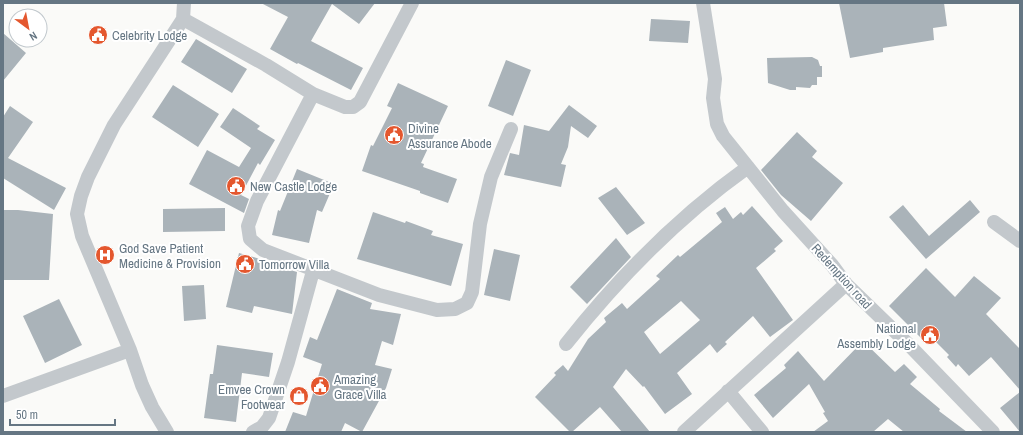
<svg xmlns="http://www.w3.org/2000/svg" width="1023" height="435" font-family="'Archivo Narrow',sans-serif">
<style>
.building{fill:#aab3b9;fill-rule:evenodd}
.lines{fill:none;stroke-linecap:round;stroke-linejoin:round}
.minor{stroke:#c3c8cc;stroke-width:14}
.labels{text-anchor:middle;stroke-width:4;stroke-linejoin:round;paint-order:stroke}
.poi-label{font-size:13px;fill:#657683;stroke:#fff;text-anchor:start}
.street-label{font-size:13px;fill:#657683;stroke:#fff}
</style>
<rect width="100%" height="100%" fill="#fafaf8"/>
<!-- building -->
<path class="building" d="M261,3H375L359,24L332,4L311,41L363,68L351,90L298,63L297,64L270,49L288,17Z
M839,3H944L947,26L933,28L934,40L883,48V52L850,58Z
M651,19L690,21L688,43L649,41Z
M3,33L26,53L3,81Z
M196,39L247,69L232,93L181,62Z
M812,57L818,60L820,66H822V77H817V85H812L810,88L796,87V90H790L768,83L767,58Z
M506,60L531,70L513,116L488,106Z
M398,83L448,106L421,163L424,164L423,167L457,179L448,203L420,193V191L362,171L371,145L373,146L392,108L387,106Z
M173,85L219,114L198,147L152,117Z
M569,105L597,126L588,138L571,126L568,147L561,164L566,165L561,187L504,175L510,153L519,155L524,125L549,131Z
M10,106L33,122L8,158L66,188L54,210L3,178V117Z
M233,108L260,126L257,129L275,140L260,165L258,163L241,195L249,199L244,213L189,184L207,150L239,167L251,148L220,127Z
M797,132L817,151L812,157L843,183L811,221L781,195L761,170Z
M297,169L334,184L322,212L317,210L309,243L272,235L278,210L280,211Z
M616,187L645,223L627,235L598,198Z
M970,200L980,212L926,259L889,217L903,205L929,236Z
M752,206L783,241L774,249L776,251L756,268L793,320L770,337L753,316L725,342L727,344L717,353L710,344L677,373L692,394L665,414L644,386L643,387L626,369L613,387L650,432H622L600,407L572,432H570L535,397L556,375L554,373L563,365L568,371L588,339L606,322L604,318L622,303L627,309L660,279L656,276L678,255L680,257L722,222L716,213L725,207L733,219L741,212L743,215ZM681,301L700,320L660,354L644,332Z
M225,208V231L163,232V209Z
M3,210H18L53,214L49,280H3Z
M373,212L405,223L406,221L433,231L431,235L463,244L451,286L357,259Z
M616,238L631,257L587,304L570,287Z
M494,249L520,255L510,301L484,295Z
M239,253L264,260L265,262L297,272L292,314L254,306L252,313L226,307Z
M926,268L955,297L974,276L1001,298L986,314L1020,349V390L991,357L969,376L958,364L956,367L947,357L949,355L932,338L926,343L889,306Z
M204,285L206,319L184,321L182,286Z
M337,289L372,303L370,309L401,314L393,345L382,341L375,365L392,369L386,388L362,432L345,423L341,432H285L293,412L306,416L322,364L303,357L310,337L317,340Z
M59,299L82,345L45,363L23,316Z
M863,341L895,372L904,364L917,377L910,384L940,409L939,411L967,432H904L888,419L873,432H813L828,421L823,413L825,412L809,384L773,418L754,395L786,368L784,365L798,351L824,381Z
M217,345L273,353L269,377L242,373L236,422L204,418L210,374H213Z
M1020,392V432L1000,408Z"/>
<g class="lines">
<!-- minor -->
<path class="minor" d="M703,3L715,79L713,98L717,124L723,136L783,211L832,265L846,284L910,346L993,432
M183,19L266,65L313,94L345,107H353L360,102L412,3
M313,94L257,201L248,226L250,239L263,250L379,295L437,310L455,309L467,303L472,292L480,224L491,177L511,129
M994,222L1020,241
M566,344C619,277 678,217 748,167
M728,391L762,432
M3,396L130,350
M167,432L152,407L142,385L130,350L82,236L77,214L81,196L88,177L114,125L183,19L184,3
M253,432L262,427L269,418L288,362L313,271
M684,432L846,284"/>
</g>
<!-- icons -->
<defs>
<g id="civic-disc" transform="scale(1)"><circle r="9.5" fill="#e4572e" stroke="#fff"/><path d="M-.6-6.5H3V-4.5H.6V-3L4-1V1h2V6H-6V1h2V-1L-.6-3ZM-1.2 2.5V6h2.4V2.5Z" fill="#fff"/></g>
<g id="hospital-disc" transform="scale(1)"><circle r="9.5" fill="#e4572e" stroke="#fff"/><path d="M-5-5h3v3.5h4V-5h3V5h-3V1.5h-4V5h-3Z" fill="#fff"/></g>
<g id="shop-disc" transform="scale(1)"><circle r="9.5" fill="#e4572e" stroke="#fff"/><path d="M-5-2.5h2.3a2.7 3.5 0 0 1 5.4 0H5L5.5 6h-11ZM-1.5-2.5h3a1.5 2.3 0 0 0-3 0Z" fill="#fff"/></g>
</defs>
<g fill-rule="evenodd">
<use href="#civic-disc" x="98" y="35"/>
<use href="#civic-disc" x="394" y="135"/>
<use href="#civic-disc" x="236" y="186"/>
<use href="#hospital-disc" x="105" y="255"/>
<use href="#civic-disc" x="245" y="264"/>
<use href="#civic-disc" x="930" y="335"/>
<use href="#civic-disc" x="320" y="386"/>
<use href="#shop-disc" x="299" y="396"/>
</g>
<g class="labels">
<!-- poi labels -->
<g class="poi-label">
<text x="112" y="40">Celebrity Lodge</text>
<text x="408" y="133">Divine<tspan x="408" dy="15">Assurance Abode</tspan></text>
<text x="250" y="191">New Castle Lodge</text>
<text x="119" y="253">God Save Patient<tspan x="119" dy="15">Medicine &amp; Provision</tspan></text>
<text x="259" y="269">Tomorrow Villa</text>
<text x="916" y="333" text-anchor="end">National<tspan x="916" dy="15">Assembly Lodge</tspan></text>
<text x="334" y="384">Amazing<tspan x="334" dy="15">Grace Villa</tspan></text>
<text x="285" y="394" text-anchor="end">Emvee Crown<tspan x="285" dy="15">Footwear</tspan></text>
</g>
<!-- street labels -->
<g class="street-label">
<text transform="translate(842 276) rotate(48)" y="5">Redemption road</text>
</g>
</g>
<!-- border -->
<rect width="1023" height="435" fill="none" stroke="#657683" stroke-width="8"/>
<!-- north arrow -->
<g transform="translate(28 28) rotate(148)"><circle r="19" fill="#ffffff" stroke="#c1c8cd"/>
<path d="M0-3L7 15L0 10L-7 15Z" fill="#e4572e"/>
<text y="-6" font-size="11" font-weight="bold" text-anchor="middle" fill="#657683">N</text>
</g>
<!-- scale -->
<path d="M10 419v6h105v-6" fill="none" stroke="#657683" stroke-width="2"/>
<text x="16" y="419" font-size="12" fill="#657683" stroke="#ffffff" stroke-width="3" paint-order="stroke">50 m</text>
</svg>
